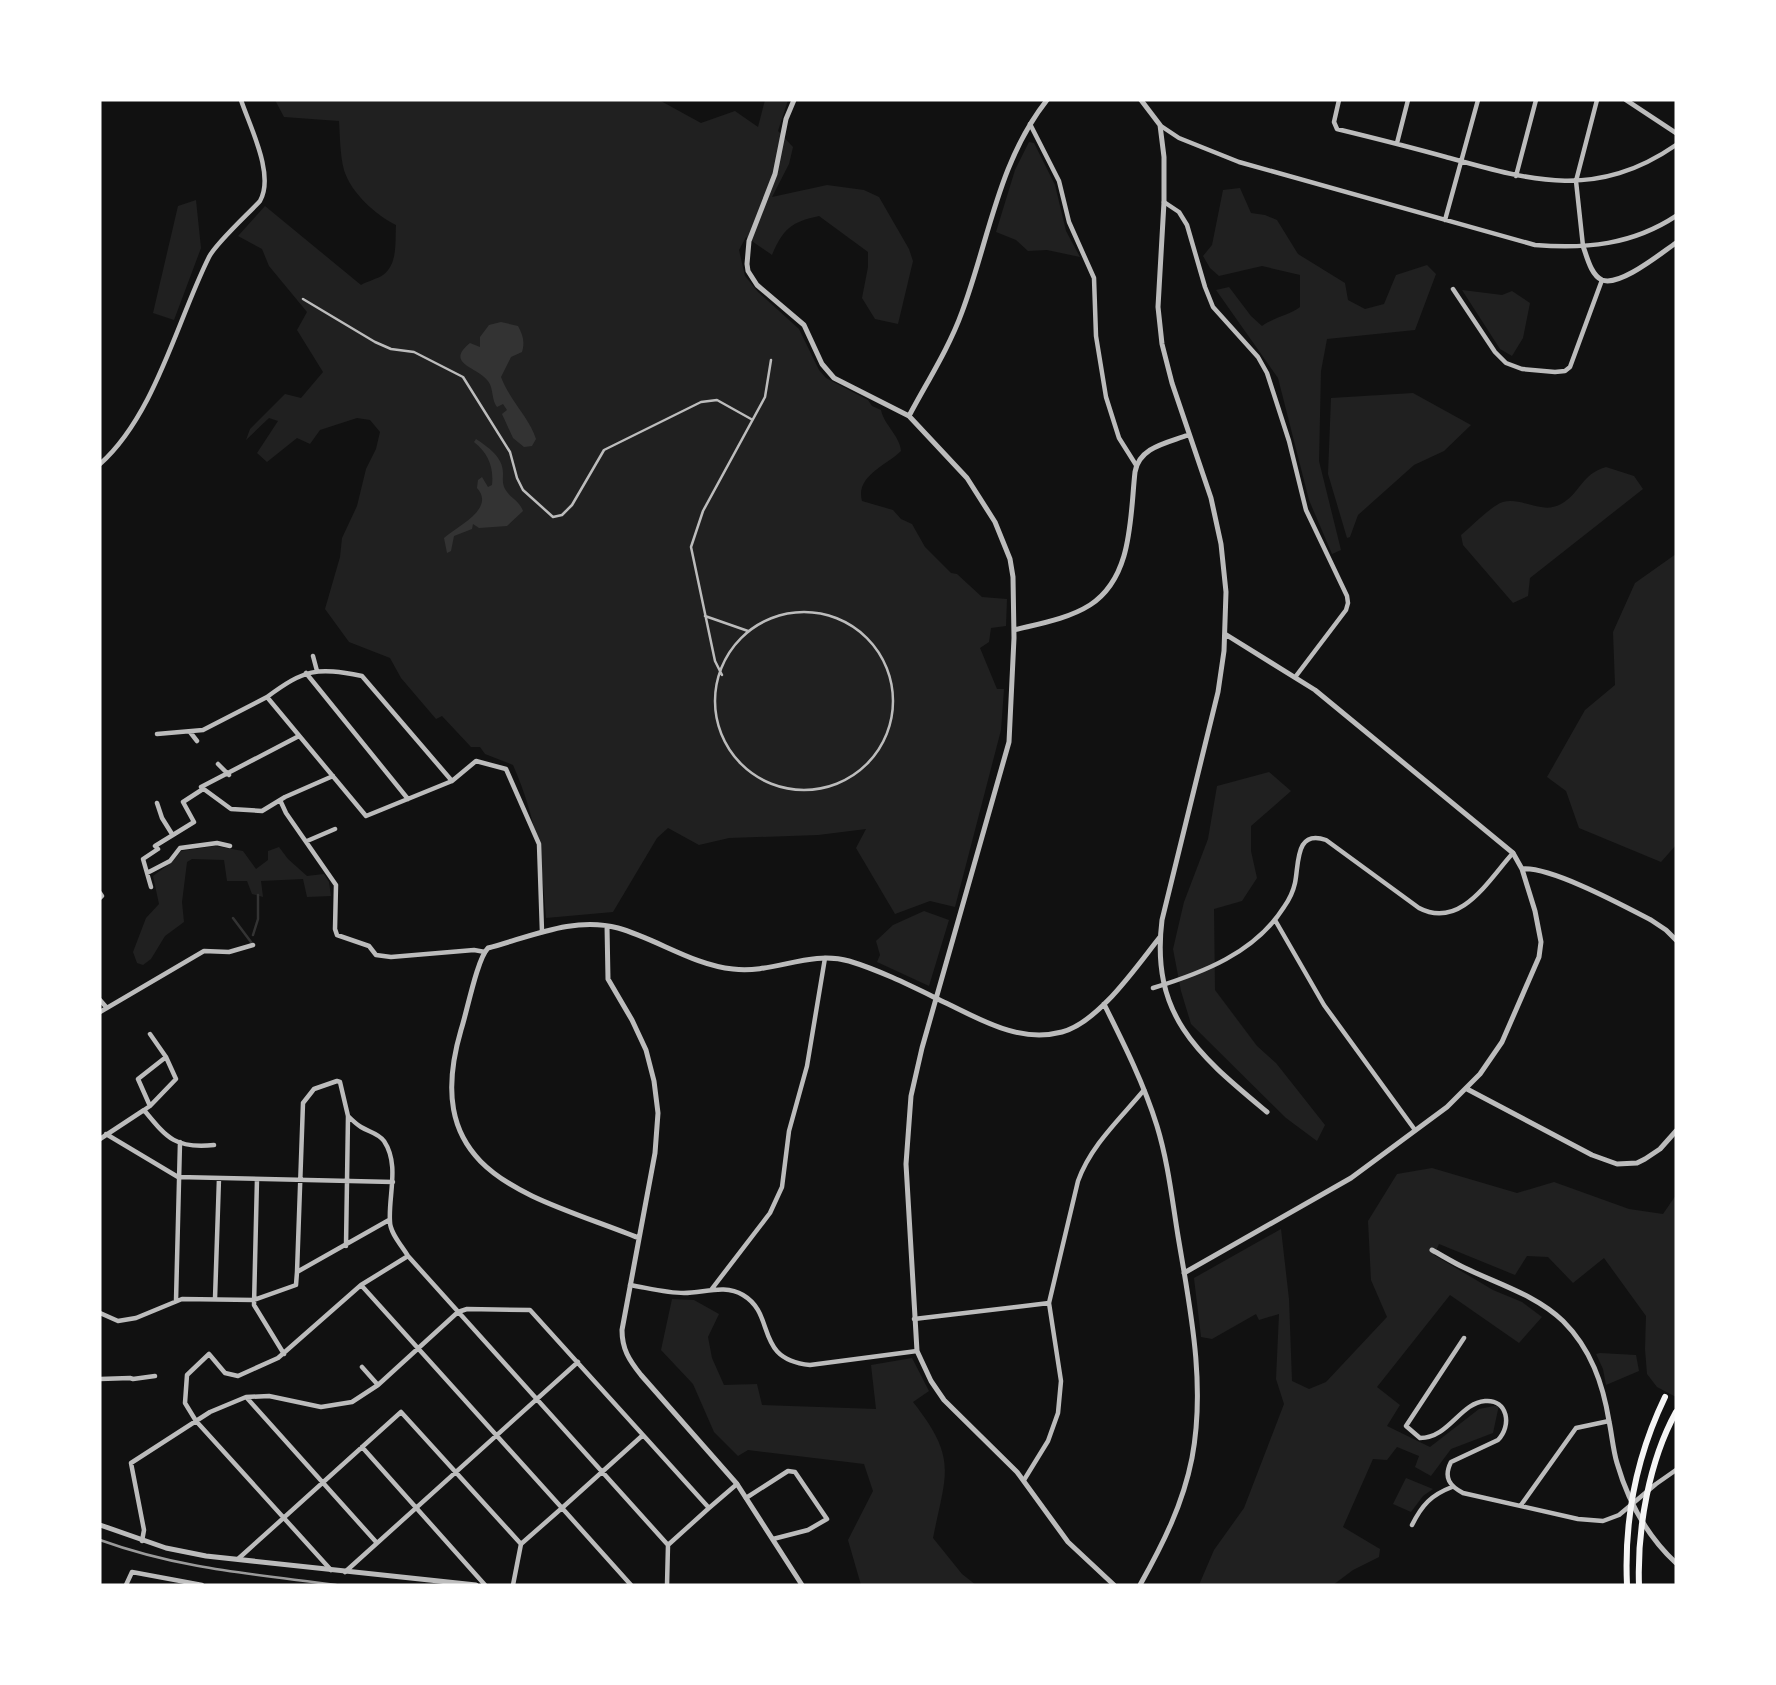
<svg xmlns="http://www.w3.org/2000/svg" width="1776" height="1685" font-family="'Titillium Web',sans-serif">
<style>
.green{fill:#202020}
.water{fill:#333}
.lines{fill:none;stroke-linecap:round;stroke-linejoin:round}
.stream{stroke:#333;stroke-width:2.5}
.pedestrian{stroke:#bcbcbc;stroke-width:2.5}
.minor{stroke:#bcbcbc;stroke-width:4.5}
.tertiary{stroke:#bcbcbc;stroke-width:5}
.primary{stroke:#f5f5f5;stroke-width:6}
.rail{stroke:#9a9a9a;stroke-width:2.5}
</style>
<rect width="100%" height="100%" fill="#111"/>
<!-- green -->
<path class="green" d="M275,100H659L701,123L735,111L758,127L765,100H788L778,131L793,147L789,164L772,197L827,185L864,190L879,197L909,249L913,261L898,324L875,319L862,298L868,267V252L819,216C791,222 783,229 772,255L746,237L739,250L745,276L758,292L799,329L819,370L826,378L868,400L872,406L881,410C884,425 900,436 901,451C887,465 855,476 862,501L893,510L901,519L912,524L925,547L951,573L957,574L982,597L1007,599L1006,626L991,628L989,642L980,648L997,689H1004L1001,730L955,907L930,901L895,914L856,848L866,829L818,835L729,838L699,845L668,828L657,838L613,912L546,918C542,862 536,817 513,765L485,754L480,747H471L442,716L436,719L401,678L390,658L349,642L325,609L340,557L342,538L357,506L366,469L376,449L380,432L370,420L357,418L320,430L310,444L297,438L267,462L257,453L278,421L269,418L246,440L250,429L285,394L301,398L323,372L297,330L307,312L269,266L262,249L238,236L265,206L361,285C368,281 377,279 383,275C398,264 395,242 396,225C376,215 351,193 344,170C340,155 340,136 339,121L284,117Z
M1029,142L1034,143L1055,185L1066,231L1080,257L1047,250L1028,251L1016,240L996,232L1015,170Z
M1240,188L1251,213L1265,215L1277,220L1298,254L1345,283L1348,300L1365,309L1384,304L1396,275L1427,265L1436,274L1415,330L1327,339L1321,371L1319,461L1341,550L1332,554L1309,500L1278,378L1216,290L1229,287L1251,316L1262,326C1274,317 1288,316 1300,307V275L1262,266L1219,276L1210,268L1203,256L1212,245L1223,190Z
M196,200L201,248L174,320L153,313L178,206Z
M1462,290L1502,295L1512,291L1530,303L1523,338L1512,356L1500,349Z
M1413,393L1471,425L1444,451L1414,465L1358,515L1350,537L1347,538L1328,474L1331,398Z
M1606,467L1634,476L1643,489L1530,578L1528,596L1513,603L1463,545L1461,535C1471,527 1492,505 1503,502C1523,497 1541,515 1561,504C1580,494 1581,474 1606,467Z
M1676,554V845L1661,862L1579,828L1566,791L1547,777L1585,710L1615,685L1613,632L1635,583Z
M1269,772L1291,791L1251,826V851L1257,878L1242,901L1214,909L1215,990L1257,1046L1276,1063L1325,1125L1317,1141L1286,1118L1191,1024L1181,991L1173,949L1184,902L1208,839L1217,786Z
M215,846L243,851L256,869L268,860V851L279,847L288,859L307,876L324,874L329,882L331,896L307,897L303,879L261,881L263,897L252,894L247,881H227L224,860L192,859L187,862L182,902L184,922L165,936L151,959L143,965L137,963L133,952L146,918L159,904L153,876L172,862L181,851Z
M924,911L949,920L929,986L877,962L880,955L876,941L893,925Z
M1432,1168L1517,1193L1554,1182L1629,1209L1663,1214L1676,1195V1397L1657,1387L1647,1374L1645,1349L1646,1316L1604,1258L1573,1283L1548,1257L1527,1256L1515,1275L1439,1244L1434,1255L1493,1290L1522,1302L1542,1317L1519,1343L1450,1295L1377,1387L1400,1405L1387,1426L1430,1447L1479,1409L1499,1405L1493,1433L1451,1449L1431,1476L1415,1467L1419,1456L1397,1447L1387,1460L1373,1459L1343,1527L1380,1549L1379,1557L1353,1570L1333,1585H1199L1214,1550L1244,1508L1284,1404L1276,1379L1279,1314L1259,1320L1256,1314L1212,1339L1201,1337L1194,1278L1281,1229L1289,1299L1292,1381L1309,1389L1326,1382L1387,1317L1371,1280L1368,1221L1397,1174Z
M672,1299L694,1300L719,1314L708,1337L712,1358L724,1385L757,1384L762,1405L876,1409L871,1365L912,1358L929,1391L913,1402C958,1459 946,1473 933,1538L962,1574L976,1585H861L848,1540L873,1491L864,1464L748,1450L738,1456L714,1432L693,1384L661,1350Z
M1600,1353L1636,1355L1639,1371L1606,1385L1603,1369L1596,1354Z
M1406,1478L1433,1489L1423,1496L1411,1512L1393,1504Z"/>
<!-- water -->
<path class="water" d="M501,322L518,326C523,335 525,342 522,352L511,357L501,377C509,399 530,419 536,439L532,446L524,447L513,438L502,414L507,410L503,404L497,407C491,399 494,389 488,381C478,367 444,364 470,343L480,347V337L489,325Z
M476,439C488,447 503,457 503,473C503,479 502,483 505,489C511,499 519,500 523,511L507,526L479,528L473,524L472,529L454,536L451,551L447,553L444,538C457,526 496,509 477,488L478,480L482,477L488,487L492,485C494,467 488,453 474,442Z"/>
<g class="lines">
<!-- stream -->
<path class="stream" d="M233,918L251,942
M253,935L258,919V895"/>
<!-- pedestrian -->
<path class="pedestrian" d="M303,299L375,342L391,349L414,352L463,377L510,452L517,478L523,490L553,517L562,515L572,505L604,450L701,402L717,400L751,419
M715 701a89 89 0 1 1 178 0a89 89 0 1 1-178 0Z
M705,616L748,631
M722,675L715,661L691,547L703,511L765,397L771,360"/>
<!-- minor -->
<path class="minor" d="M1339,100L1334,122L1337,129C1374,138 1410,147 1446,157C1532,181 1596,200 1676,145
M1626,100L1676,133
M1030,124L1059,181L1069,222L1094,278L1096,336L1106,397L1119,438L1136,465
M1161,126L1179,138L1239,162L1535,245C1586,249 1632,245 1676,216
M1397,143L1408,100
M1516,176L1536,100
M1164,202L1179,212L1187,225L1205,287L1213,307L1258,357L1267,373L1289,441L1306,510L1347,596L1348,603L1346,610L1296,676
M1445,220L1478,100
M1583,246L1576,181L1597,100
M1453,289L1495,352L1506,363L1522,369L1555,372L1565,371L1570,367L1602,280
M100,464C155,415 177,321 209,257C216,243 248,214 260,201C275,175 250,127 241,100
M313,656L317,671
M306,673L408,799
M190,732L197,741
M157,734L203,730L267,697
M299,736L201,787L231,809L262,811L285,797L333,776
M218,764L229,775
M452,781L362,676C316,667 305,669 267,697L366,816L452,781L476,761L506,769L539,844L542,932
M280,800L286,813L336,885L335,929L337,935L369,946L376,955L391,957L474,950L485,952
M157,803L162,818L172,834
M307,841L335,829
M147,873L170,861L180,848L217,843L230,846
M151,887L143,859L158,849L155,846L194,822L183,802L203,789
M100,893L102,896L100,898
M1275,920L1324,1005L1415,1130
M1153,988C1202,973 1255,953 1284,907C1289,900 1293,892 1295,883C1299,864 1295,829 1326,840L1419,908C1461,930 1489,879 1513,853
M100,1000L107,1008
M100,1012L204,951L229,952L253,945
M150,1034L166,1057
M144,1110L150,1106L138,1079L166,1057L176,1079L150,1106
M348,1116C352,1120 356,1124 361,1127C369,1132 378,1133 384,1141C400,1165 388,1196 390,1222C390,1233 402,1246 408,1256L668,1545L667,1585
M106,1134L178,1177L393,1182
M100,1139L144,1110C167,1138 175,1149 214,1145
M257,1179L254,1305L284,1354
M297,1272L303,1103L314,1089L337,1081L340,1082L348,1116L346,1246
M361,1285L562,1508L521,1544L513,1585
M630,1285C648,1288 667,1293 684,1293C704,1293 725,1284 743,1295C777,1315 753,1359 810,1365L917,1351
M711,1290L770,1213L782,1187L789,1131L807,1066L825,958
M215,1299L219,1178
M176,1301L180,1142
M100,1313L118,1321L136,1318L182,1299L254,1300L296,1285L297,1272L389,1220
M914,1319L1049,1303
M1464,1338L1406,1426L1420,1438C1449,1438 1460,1403 1485,1401C1508,1399 1512,1426 1498,1440L1451,1462C1443,1478 1450,1486 1463,1493L1578,1519L1603,1521L1619,1515L1656,1484L1676,1470
M362,1367L378,1385
M100,1379L130,1378L133,1379L155,1376
M247,1398L377,1543
M362,1447L485,1585
M1024,1480L1048,1441L1058,1413L1061,1381L1049,1303L1078,1181C1091,1145 1120,1119 1144,1090
M746,1498L788,1471L795,1472L827,1519L808,1530L773,1539
M1521,1505L1576,1428L1609,1421
M709,1508L737,1484
M1412,1525C1422,1505 1431,1495 1452,1487
M142,1541L144,1530L131,1463L210,1412L246,1397L269,1396L321,1407L352,1402L378,1385L458,1312L467,1309L530,1310L643,1435
M238,1559L401,1412L521,1544
M331,1570L196,1421L185,1403L187,1375L209,1354L225,1373L238,1376L278,1358L361,1285L408,1256
M345,1572L578,1362
M126,1585L132,1572L202,1585
M631,1585L562,1508L643,1435L709,1508L668,1545"/>
<!-- tertiary -->
<path class="tertiary" d="M794,100L786,119L775,174L749,241L747,264L748,271L757,285L804,325L822,364L834,378L909,416L967,478L995,522L1010,559L1013,577L1014,638L1009,742L922,1048L911,1096L906,1164L917,1351L931,1381L944,1400L1017,1472L1068,1542L1114,1585
M1141,100L1160,125L1164,157V202L1158,307L1162,344L1172,383L1211,498L1221,544L1226,592L1224,651L1218,692L1162,920C1150,1017 1200,1056 1267,1112
M1583,246C1587,257 1591,275 1602,280C1620,287 1661,253 1676,243
M909,416C927,382 949,348 962,312C989,240 998,162 1047,100
M1014,630C1038,624 1068,619 1090,605C1133,577 1130,517 1135,472C1139,447 1167,443 1188,435
M1522,869C1550,866 1624,906 1651,920L1666,930L1676,940
M607,926L608,979L632,1020L646,1050L654,1081L658,1113L655,1153L622,1330C622,1349 629,1360 641,1375L737,1484L802,1585
M1104,1004C1124,1044 1144,1084 1157,1126C1168,1162 1172,1199 1178,1236C1190,1308 1206,1384 1192,1458C1183,1504 1163,1544 1140,1585
M1467,1089L1592,1155L1617,1164L1637,1163L1645,1159L1660,1149L1676,1131
M639,1238C532,1195 418,1177 461,1030C467,1012 477,959 488,948C530,937 574,916 618,928C657,939 693,965 733,969C773,974 809,950 849,961C882,971 915,988 946,1003C983,1021 1020,1043 1062,1032C1099,1022 1136,967 1160,937
M1432,1250C1443,1256 1454,1263 1465,1268C1498,1284 1536,1295 1563,1321C1591,1349 1603,1384 1609,1421C1612,1435 1613,1450 1617,1463C1628,1501 1648,1537 1676,1563
M1184,1273L1351,1178L1447,1107L1480,1074L1502,1042L1539,957L1541,942L1535,911L1522,869L1513,853L1315,690L1225,634
M100,1525L166,1548L206,1556L476,1585"/>
<!-- primary -->
<path class="primary" d="M1627,1585C1624,1520 1637,1455 1665,1397
M1639,1585C1637,1529 1649,1461 1676,1412"/>
<!-- rail -->
<path class="rail" d="M100,1540C180,1569 253,1574 336,1585"/>
</g>
<!-- border -->
<rect width="1776" height="1685" fill="none" stroke="#ffffff" stroke-width="203"/>
</svg>
